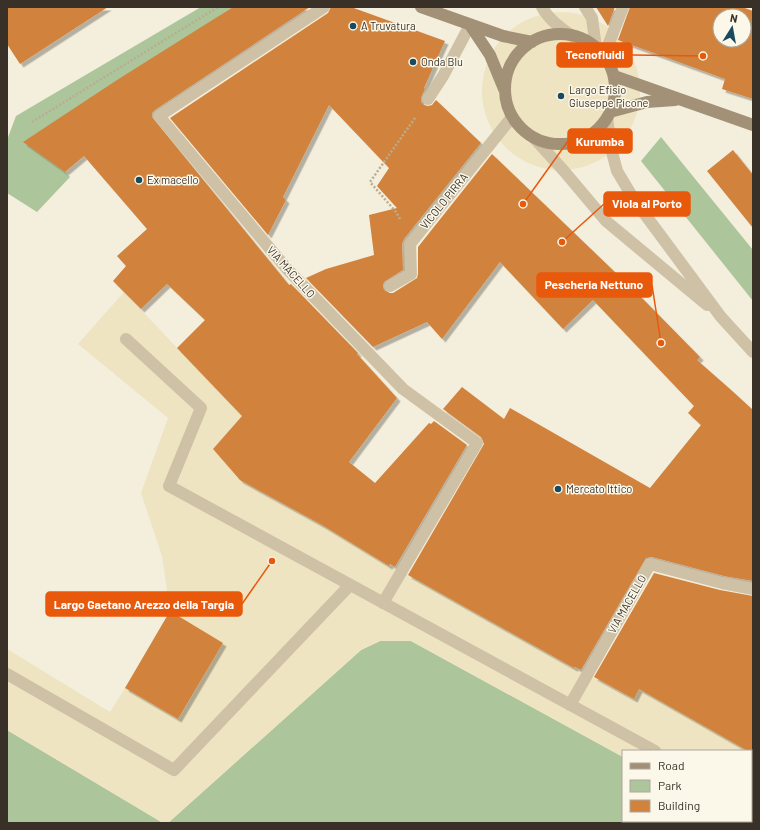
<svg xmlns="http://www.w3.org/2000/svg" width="760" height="830" font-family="Barlow,sans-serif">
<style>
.green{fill:#adc59a}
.plaza{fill:#eee4c1}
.building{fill:#d1833d;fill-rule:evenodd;filter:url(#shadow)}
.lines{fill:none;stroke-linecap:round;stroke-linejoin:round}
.path{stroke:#baac90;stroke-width:2.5;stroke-dasharray:2 2;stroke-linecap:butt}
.street{stroke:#cec1a6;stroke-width:12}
.secondary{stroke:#a29177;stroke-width:12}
.poi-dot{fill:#194a5f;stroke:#fbf7e9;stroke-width:1.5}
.labels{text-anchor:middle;stroke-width:3;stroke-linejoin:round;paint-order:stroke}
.poi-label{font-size:11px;fill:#393128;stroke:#fbf7e9;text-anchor:start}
.street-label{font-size:11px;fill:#393128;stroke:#fbf7e9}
.leader{fill:none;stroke:#e8590c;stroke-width:1.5}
.callout-dot{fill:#e8590c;stroke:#fbf7e9;stroke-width:1.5}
.callout{fill:#e8590c;stroke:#e8590c;stroke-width:1.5}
.callout-label{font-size:12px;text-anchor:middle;font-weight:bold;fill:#fff}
</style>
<defs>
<filter id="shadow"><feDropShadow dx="3.5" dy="3.5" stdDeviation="0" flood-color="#0004"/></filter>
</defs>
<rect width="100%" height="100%" fill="#f4eedc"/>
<!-- green -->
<path class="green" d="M201,7H233L24,142L65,172L70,177L37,212L7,193V140L16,116Z
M661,137L753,250V301L641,161Z
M380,641H411L623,757V821H739L742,823H168L361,650Z
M7,730L163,823H7Z"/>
<!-- plaza -->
<path class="plaza" d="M482 91a79 79 0 1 1 158 0a79 79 0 1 1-158 0Z
M124,292L242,416L213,449L237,477L322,525L389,566L531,632V644L574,668L587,674L634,699L639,688L748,751H623V757L411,641H380L361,650L168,823H163L7,730V649L110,712L125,688L178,719L223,643L170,611L162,556L141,493L168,418L78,344Z
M751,753L753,754V823H742L739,821H751Z"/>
<!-- building -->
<path class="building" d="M7,7H108L20,64L7,44Z
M233,7H310L155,110L152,113V117L289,285L291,284L358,353L357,354L397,398L349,462L375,483L429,423L431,424L434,421L467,445L395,567L390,564L389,566L322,525L240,480L213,449L242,416L177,348L205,320L167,284L141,309L113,281L126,266L117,256L147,229L84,156L65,172L23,142L117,80Z
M331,7H351L445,41L424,88L425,89L421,98V102L424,105L428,106L432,105L436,100L481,143L404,239L402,244L403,270L384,282L383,286L384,290L390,293H393L417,278L418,274V247L492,154L643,299L700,357L697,360L730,389L753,410V581L724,576L652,557L646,558L581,670L575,667L574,668L408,575L484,444L481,437L443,409L462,387L504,419L510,408L650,488L701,425L688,413L694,406L593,300L563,329L500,262L442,339L427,322L373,347L306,278L326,269L374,255L369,215L397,208L377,186L389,168L329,105L283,197L286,200L268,235L170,118L328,13Z
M596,7H615L608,26Z
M630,7H742L753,11V99L722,89L725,79L618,40ZM720,16H744V40H720Z
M733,150L753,175V228L707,171Z
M654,573L720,590L753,596V754L751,751H748L639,689L634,699L594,677Z
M170,611L223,643L178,719L125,688Z"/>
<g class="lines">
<!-- path -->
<path class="path" d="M32,122L218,7
M400,219L396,212L370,182L415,118"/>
<!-- street -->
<path class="street" d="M324,7L159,116L287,269L403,389L477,443L383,603
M542,7C549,20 560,27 572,36
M585,7L592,18L596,48
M604,56L623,7
M428,99L443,76L470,25
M607,118L612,152L617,171L635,201L721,317L753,352
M534,138L564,171L606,221L707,305
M390,286L411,274L410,244L512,117
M126,339L201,408L169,486L655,751
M7,674L174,770L350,585
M570,705L650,564L722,583L753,589
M751,803L753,804"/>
<!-- secondary -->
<path class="secondary" d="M421,7L503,36L532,42
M470,25L490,55L504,89
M505 89a55 55 0 1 1 110 0a55 55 0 1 1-110 0Z
M614,76L753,125
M610,112L647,102L675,100"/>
</g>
<!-- markers -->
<g class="poi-dot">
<circle cx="353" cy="26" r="4"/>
<circle cx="413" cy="62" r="4"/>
<circle cx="561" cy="96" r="4"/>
<circle cx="139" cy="180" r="4"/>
<circle cx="558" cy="489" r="4"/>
</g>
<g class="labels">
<!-- poi labels -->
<g class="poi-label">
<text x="361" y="30">A Truvatura</text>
<text x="421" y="66">Onda Blu</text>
<text x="569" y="94">Largo Efisio<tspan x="569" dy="13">Giuseppe Picone</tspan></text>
<text x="147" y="184">Ex macello</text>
<text x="566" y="493">Mercato Ittico</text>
</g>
<!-- street labels -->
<g class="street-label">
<text transform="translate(444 201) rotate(-51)" y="4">VICOLO PIRRA</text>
<text transform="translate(291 272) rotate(48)" y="4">VIA MACELLO</text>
<text transform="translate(627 604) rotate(-60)" y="4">VIA MACELLO</text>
</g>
</g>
<!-- callouts -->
<path class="leader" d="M703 56L632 55M523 204L568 141M562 242L604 204M661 343L652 285M272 561L242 604"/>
<g class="callout-dot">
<circle cx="703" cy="56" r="4"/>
<circle cx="523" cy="204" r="4"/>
<circle cx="562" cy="242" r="4"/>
<circle cx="661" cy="343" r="4"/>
<circle cx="272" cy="561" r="4"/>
</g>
<g class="callout">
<rect x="557" y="43" width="75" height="24" rx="4"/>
<rect x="568" y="129" width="64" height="24" rx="4"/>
<rect x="604" y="192" width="86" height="24" rx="4"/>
<rect x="537" y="273" width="115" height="24" rx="4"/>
<rect x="46" y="592" width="196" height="24" rx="4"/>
</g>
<g class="callout-label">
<text x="595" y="59">Tecnofluidi</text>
<text x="600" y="146">Kurumba</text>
<text x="647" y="208">Viola al Porto</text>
<text x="594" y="289">Pescheria Nettuno</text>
<text x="144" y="609">Largo Gaetano Arezzo della Targia</text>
</g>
<!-- border -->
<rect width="760" height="830" fill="none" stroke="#393128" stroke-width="16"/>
<!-- legend -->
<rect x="622" y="750" width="130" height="72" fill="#fbf7e9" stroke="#ada89c"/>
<rect x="630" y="763" width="20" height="6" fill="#a29177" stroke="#ada89c"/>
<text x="658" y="770" font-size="12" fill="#393128">Road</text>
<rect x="630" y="780" width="20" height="12" fill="#adc59a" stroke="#ada89c"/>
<text x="658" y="790" font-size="12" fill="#393128">Park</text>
<rect x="630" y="800" width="20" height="12" fill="#d1833d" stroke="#ada89c"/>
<text x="658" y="810" font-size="12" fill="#393128">Building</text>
<!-- north arrow -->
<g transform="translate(732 28) rotate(11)"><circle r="19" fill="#fbf7e9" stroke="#ada89c"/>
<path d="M0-3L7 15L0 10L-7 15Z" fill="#194a5f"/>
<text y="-6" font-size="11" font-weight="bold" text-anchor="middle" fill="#393128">N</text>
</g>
</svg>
